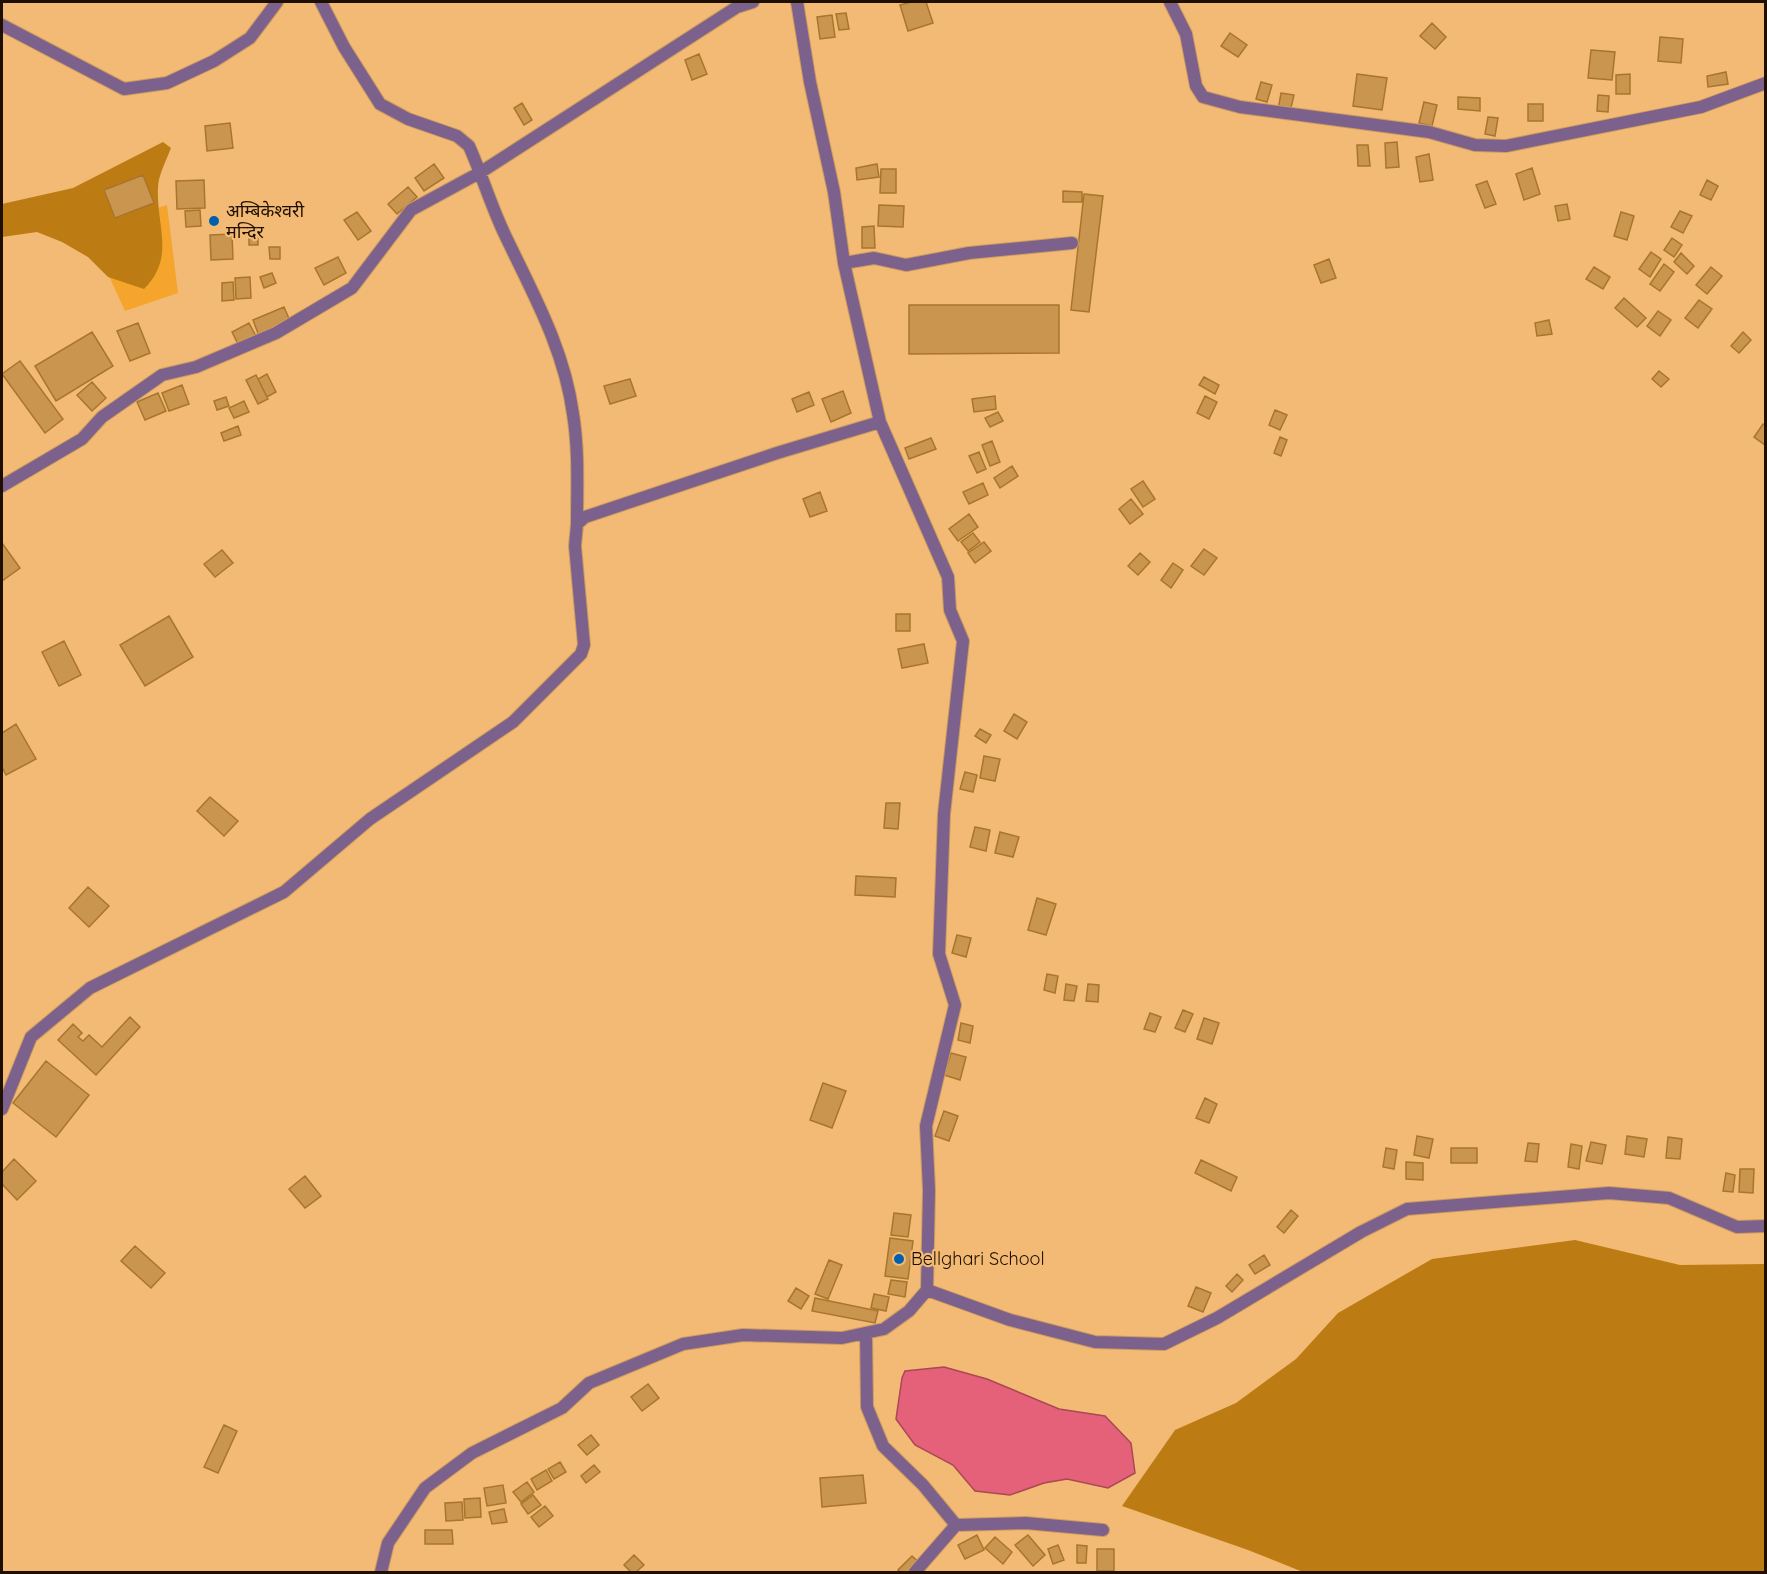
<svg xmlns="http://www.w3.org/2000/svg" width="1767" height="1574" font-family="Quicksand,'Noto Sans Devanagari',sans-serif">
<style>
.green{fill:#f6a52c}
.forest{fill:#bc7c13}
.water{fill:#e56079;stroke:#aa4855;stroke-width:1.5}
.building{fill:#ca954f;stroke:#a9752d;stroke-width:1.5}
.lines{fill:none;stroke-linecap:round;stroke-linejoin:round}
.minor-casing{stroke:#cc9b5f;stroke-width:14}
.minor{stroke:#7c618d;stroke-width:12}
.poi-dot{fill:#0060ad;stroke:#f2ba74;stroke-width:2}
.labels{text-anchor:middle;stroke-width:4.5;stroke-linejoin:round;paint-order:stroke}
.poi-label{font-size:18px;fill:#1f0f00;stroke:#f2ba74;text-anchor:start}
</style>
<rect width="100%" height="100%" fill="#f2ba74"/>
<!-- green -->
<path class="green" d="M167,205L178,293L125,311L88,230Z"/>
<!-- forest -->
<path class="forest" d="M163,142L171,148C166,161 158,176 158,188C156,226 176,257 144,289L108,277L88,257L62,242L37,232L2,237V204L73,188Z
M1575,1240L1680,1265L1765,1264V1572H1303L1248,1550L1122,1506L1175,1430L1236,1403L1296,1359L1338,1313L1432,1259Z"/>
<!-- water -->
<path class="water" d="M944,1367L987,1379L1059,1409L1105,1416L1131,1443L1135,1473L1108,1488L1067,1479L1044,1483L1010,1495L975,1491L953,1465L915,1445L896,1419L902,1378L905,1371Z"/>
<!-- building -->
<path class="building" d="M911,2H926L933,23L908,31L900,5Z
M846,13L849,29L839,30L836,14Z
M832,15L835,37L820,39L817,17Z
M1432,23L1446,37L1435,49L1420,36Z
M1230,33L1247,45L1238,57L1221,46Z
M1660,37L1683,39L1681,63L1658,61Z
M1591,50L1615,52L1612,80L1588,78Z
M699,54L707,74L692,80L685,60Z
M1726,72L1728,84L1708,87L1707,76Z
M1357,74L1387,78L1382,110L1353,106Z
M1630,74V94H1616V75Z
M1261,82L1272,85L1267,102L1256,99Z
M1281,93L1294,95L1290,112L1278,110Z
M1598,95L1609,96L1608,112L1597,111Z
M1458,97L1480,98V111L1458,109Z
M1424,102L1437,105L1432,126L1419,123Z
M522,103L532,120L524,125L514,108Z
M1528,104H1543V121H1528Z
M1488,117L1498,118L1495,136L1485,134Z
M230,123L233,148L207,151L205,126Z
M1397,142L1399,167L1386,168L1385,143Z
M1357,145H1368L1370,166H1358Z
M1429,154L1433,180L1420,182L1416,157Z
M434,164L444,178L424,191L415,178Z
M877,164L879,177L857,180L856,168Z
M1532,168L1540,194L1524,200L1516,174Z
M881,169H896V193H880Z
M143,175L154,203L115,218L104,190Z
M204,180L205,208L177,209L176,181Z
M1707,180L1718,186L1711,200L1700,195Z
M1487,181L1496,204L1485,208L1476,185Z
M408,187L417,197L397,214L388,204Z
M1063,191L1082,192V202H1063Z
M1084,194L1103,196L1089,312L1071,310Z
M1567,204L1570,219L1558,221L1555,206Z
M879,205L904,206L903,227L878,226Z
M200,210L201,226L186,227L185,211Z
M1680,211L1692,216L1683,233L1671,227Z
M357,212L371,231L358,240L344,220Z
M1621,212L1634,216L1627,240L1614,236Z
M874,226L875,248H862V227Z
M249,232H258V245H249Z
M232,234L233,259L211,260L210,235Z
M1672,238L1682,245L1674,257L1664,250Z
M269,247H280V259H270Z
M1651,252L1661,259L1650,277L1639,269Z
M1681,253L1694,266L1687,274L1674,262Z
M338,257L346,273L324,285L315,268Z
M1329,259L1336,278L1321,283L1314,265Z
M1664,264L1674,272L1660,291L1650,284Z
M1594,267L1610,277L1603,289L1586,279Z
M1711,267L1722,276L1707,294L1696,285Z
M272,273L276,283L264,288L260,277Z
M250,277L251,298L236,299L235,278Z
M233,282L234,300L222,301V283Z
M1624,298L1646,318L1637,327L1615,308Z
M1699,300L1712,309L1698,328L1685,318Z
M909,305H1059V353L909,354Z
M284,307L291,323L259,336L253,320Z
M1658,311L1671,320L1660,336L1647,326Z
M1549,320L1552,334L1537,336L1535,323Z
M138,323L150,353L130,361L117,331Z
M249,323L257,338L240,348L232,332Z
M92,332L113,366L56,401L35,366Z
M1743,332L1751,340L1739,353L1731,346Z
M20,361L63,419L45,433L2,374Z
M1659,371L1669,379L1661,387L1652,379Z
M267,374L276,392L267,397L258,379Z
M256,375L268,399L258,404L246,380Z
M1204,377L1219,385L1215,394L1199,385Z
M630,379L636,396L610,404L604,386Z
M92,382L106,398L92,411L77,395Z
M182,385L189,404L169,411L162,393Z
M843,391L851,413L831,422L822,399Z
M809,392L814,405L797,412L792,399Z
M158,393L166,411L145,420L137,402Z
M995,396L996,409L974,412L972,399Z
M1205,396L1217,402L1209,419L1197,413Z
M226,397L229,406L217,410L214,401Z
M244,401L249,412L234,418L229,408Z
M1275,410L1287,415L1280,430L1269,425Z
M998,412L1003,421L990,427L985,418Z
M1763,424L1766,426L1765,445L1754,437Z
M238,426L241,435L224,441L221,433Z
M1280,437L1287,440L1281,456L1274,453Z
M931,438L936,449L909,459L905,448Z
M992,441L1000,462L990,466L982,445Z
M979,452L986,469L977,473L969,456Z
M1012,466L1018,476L1000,488L994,478Z
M1143,481L1155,499L1143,507L1131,489Z
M983,483L988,495L969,504L963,492Z
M820,492L827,511L810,517L803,499Z
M1131,499L1143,514L1130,524L1119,509Z
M969,514L978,527L958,541L949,529Z
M973,533L980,542L968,551L961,542Z
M984,542L991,551L975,563L968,553Z
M2,543L20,568L2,581Z
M1204,549L1217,558L1204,575L1191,566Z
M222,550L233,563L215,577L204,564Z
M1140,553L1150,562L1138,575L1128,566Z
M1173,563L1183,570L1171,588L1161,580Z
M896,614H910V631H896Z
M169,616L193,657L145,686L120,645Z
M64,641L81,675L59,686L42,652Z
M924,644L928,663L902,668L898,649Z
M1014,714L1027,722L1017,739L1004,731Z
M16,724L36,759L6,775L2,767V733Z
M980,729L991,735L986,743L975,736Z
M984,756L1000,759L995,781L980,778Z
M965,772L977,775L973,792L960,789Z
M210,797L238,821L224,836L197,811Z
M886,803H900L898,829L884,828Z
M975,827L990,830L986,851L970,847Z
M1000,832L1019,837L1013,857L995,853Z
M856,876L896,878L895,897L855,895Z
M88,887L109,906L89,927L69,908Z
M1037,898L1056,904L1046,935L1028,930Z
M957,935L971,938L966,957L952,953Z
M1047,974L1058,976L1055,993L1044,990Z
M1066,984L1077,986L1074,1001L1064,1000Z
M1088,984L1099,985L1098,1002L1086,1001Z
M1183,1010L1193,1014L1185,1032L1175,1028Z
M1150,1013L1161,1017L1155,1032L1144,1029Z
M130,1017L140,1027L96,1075L58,1040L73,1024L82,1033L78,1037L83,1041L89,1035L102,1047Z
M1204,1018L1219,1023L1212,1044L1197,1039Z
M961,1023L973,1026L970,1043L958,1040Z
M951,1053L966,1057L960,1080L944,1075Z
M46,1061L89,1095L56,1137L13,1103Z
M823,1083L846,1091L832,1128L810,1120Z
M1205,1098L1217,1104L1209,1123L1196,1118Z
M944,1111L958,1116L949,1141L935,1136Z
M1417,1136L1433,1139L1429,1158L1414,1155Z
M1627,1136L1647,1139L1644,1157L1625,1154Z
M1668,1137L1682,1139L1680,1159L1666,1158Z
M1591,1142L1606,1145L1602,1164L1586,1161Z
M1528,1143L1539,1144L1537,1162L1525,1161Z
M1571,1144L1582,1146L1579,1169L1568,1167Z
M1386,1148L1397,1150L1394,1169L1383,1167Z
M1451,1148H1477V1163H1451Z
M14,1159L36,1181L17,1200L2,1184V1172Z
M1201,1160L1237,1177L1231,1191L1195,1173Z
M1406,1162L1423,1163V1180L1406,1179Z
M1740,1169H1754L1753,1193L1739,1192Z
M1726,1173L1735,1175L1733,1192L1723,1191Z
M305,1176L321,1196L305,1208L289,1189Z
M1291,1210L1298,1216L1284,1233L1277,1227Z
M894,1213L911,1215L908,1237L891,1235Z
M890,1238L913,1241L908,1279L885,1276Z
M135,1246L165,1273L151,1288L121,1261Z
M1264,1255L1270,1265L1255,1274L1249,1265Z
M829,1260L842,1265L828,1299L815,1294Z
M1237,1274L1243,1280L1232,1292L1226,1286Z
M891,1280L907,1282L905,1297L888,1294Z
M1196,1287L1211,1293L1203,1312L1188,1306Z
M796,1288L809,1296L801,1309L788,1301Z
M874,1294L889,1297L886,1311L871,1308Z
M815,1298L878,1311L875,1323L812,1311Z
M648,1384L659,1398L642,1411L631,1397Z
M224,1425L237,1431L218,1473L204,1467Z
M591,1435L599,1445L587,1455L578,1445Z
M560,1462L566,1472L554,1479L548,1469Z
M594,1465L600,1472L586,1483L581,1476Z
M546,1470L552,1481L537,1490L531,1479Z
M863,1475L866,1503L822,1507L820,1478Z
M527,1482L534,1492L521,1502L513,1492Z
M503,1485L506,1503L487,1506L484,1488Z
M533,1495L541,1505L528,1514L521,1504Z
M480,1498L481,1517L465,1518L464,1499Z
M462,1502L463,1520L446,1521L445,1503Z
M545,1506L553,1516L539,1527L531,1517Z
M504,1509L507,1522L492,1524L489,1512Z
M425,1530H452L453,1544H425Z
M977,1535L984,1550L965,1559L958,1545Z
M1028,1535L1045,1555L1033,1566L1015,1545Z
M995,1537L1012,1552L1003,1564L985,1548Z
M1058,1545L1064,1560L1053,1564L1048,1549Z
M1077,1545L1087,1546L1086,1563H1077Z
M1097,1549H1114V1571H1097Z
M634,1555L644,1565L636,1572H631L624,1565Z
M912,1556L921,1564L913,1572H901L898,1570Z"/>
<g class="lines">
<!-- minor casing -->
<g class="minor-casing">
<path id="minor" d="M321,2L344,47L380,104L408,119L457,136L469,146C482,175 491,206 505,235C533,294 564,348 573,414C579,451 577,488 577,524
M1170,2L1186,34L1196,86L1203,97L1240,107L1429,132L1475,145L1506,146L1701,107L1766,83
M2,25L124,89L167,83L214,61L250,38L277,2
M844,263L874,258L906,265L969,253L1072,243
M2,486L82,439L102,417L162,375L196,367L276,333L352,288L411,210L481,172L737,7L753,2
M2,1109L31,1037L90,988L284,892L370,819L513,722L581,654L584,645L575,546L577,524L585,517L777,453L880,422
M927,1290L1010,1320L1095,1342L1164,1344L1217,1318L1361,1232L1407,1209L1609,1193L1669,1198L1737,1227L1766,1226
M866,1333L867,1407L883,1446L923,1485L956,1525
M381,1572L388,1543L425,1488L472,1453L562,1408L589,1383L683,1344L743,1335L842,1338L884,1329L909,1311L927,1290L929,1190L926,1126L955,1005L939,954L944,814L963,641L950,610L948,577L880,422L844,263L834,192L810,82L797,2
M915,1572L956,1525L1026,1523L1103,1530"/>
</g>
<!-- minor -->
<use href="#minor" class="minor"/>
</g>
<!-- markers -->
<g class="poi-dot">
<circle cx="214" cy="221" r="6"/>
<circle cx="899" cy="1259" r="6"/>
</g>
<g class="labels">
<!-- poi labels -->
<g class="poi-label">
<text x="226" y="217">अम्बिकेश्‍वरी<tspan x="226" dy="21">मन्दिर</tspan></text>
<text x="911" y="1265">Bellghari School</text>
</g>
</g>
<!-- border -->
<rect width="1767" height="1574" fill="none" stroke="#1f0f00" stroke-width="6"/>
</svg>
